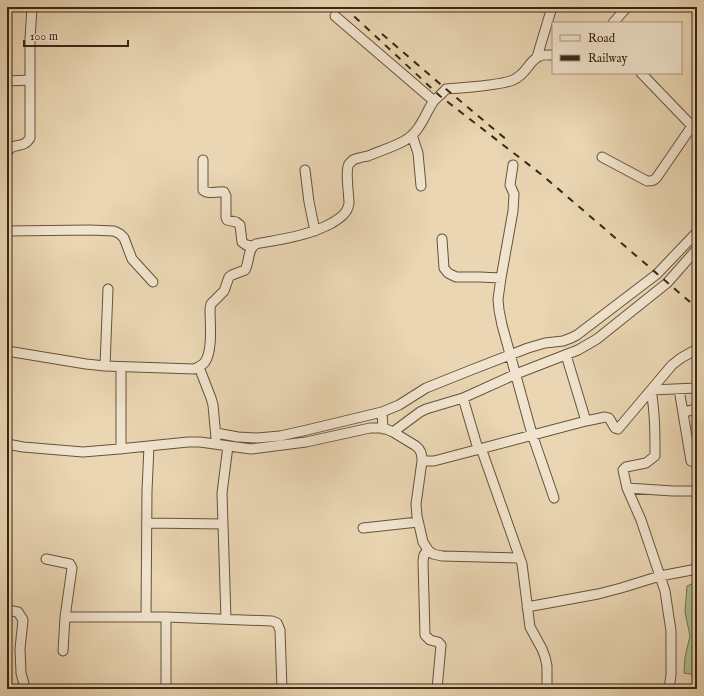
<svg xmlns="http://www.w3.org/2000/svg" width="704" height="696" font-family="'IM FELL English',serif">
<style>
.green{fill:#b0bf91;stroke:#757253}
.lines{fill:none;stroke-linecap:round;stroke-linejoin:round}
.minor-casing{stroke:#66523c;stroke-width:11}
.minor{stroke:#f1e4ce;stroke-width:9}
.rail{stroke:#3a2615;stroke-width:2;stroke-dasharray:7 7;stroke-linecap:butt}
</style>
<rect width="100%" height="100%" fill="#ead6b3"/>
<filter id="stains"><feTurbulence type="fractalNoise" baseFrequency=".005" numOctaves="4"/><feColorMatrix values="0 0 0 0 .2 0 0 0 0 .09 0 0 0 0 .02 0 0 0 .5 -.17"/></filter>
<radialGradient id="worn" r=".72"><stop offset=".6" stop-color="#630" stop-opacity="0"/><stop offset="1" stop-color="#630" stop-opacity=".3"/></radialGradient>
<!-- green -->
<path class="green" d="M697,582V675L684,673L685,657L690,636L685,612L687,586Z"/>
<g class="lines">
<!-- minor casing -->
<g class="minor-casing">
<path id="minor" d="M335,16L434,101
M613,23L627,7
M537,57L552,7
M641,73L692,126
M7,81L30,80
M412,135L418,153L421,186
M7,153C12,141 23,150 30,138V39L32,7
M602,157L647,181C652,181 654,181 657,177L692,126L697,120
M203,160V190C208,195 217,191 224,192L226,196V217L227,220L236,222L240,225L242,242L246,245L253,246
M513,165L510,185L514,194L513,211L501,278L498,299L499,310L502,325L532,434L554,498
M305,170L309,202L315,231
M7,231L90,230L114,231L120,234L124,238L132,259L153,282
M442,239L444,268L448,273L456,277H480L501,278
M7,351L86,364L105,366L194,369C198,367 202,366 205,362C213,350 210,323 210,309L211,304L224,291L229,277L232,275L245,270C250,261 247,249 256,244C282,239 308,236 332,223C340,218 348,213 349,203C349,195 345,170 349,164C349,164 353,160 353,160C357,158 363,157 368,156C380,151 393,147 404,141C420,132 424,116 433,102C435,99 442,94 446,89C460,88 475,87 489,85C497,84 506,83 513,80C527,74 528,62 538,57C542,54 548,55 553,55
M566,355L586,421
M105,366L108,289
M199,367L211,398L213,405L216,438
M679,389L691,461
M463,398L478,449
M683,412L697,409
M383,429L382,412L399,405L426,388L471,370L528,348L545,343L563,341L571,338L577,335L657,274L697,232
M393,432L420,412L426,409L463,398L516,374L578,350L597,339L667,283L697,249
M216,433L238,437L257,438L280,436L307,430L382,412
M7,444L23,447L83,452L119,449L188,442H200L251,449L306,442L370,428H380L386,429L393,432L416,446C421,450 422,454 422,461H434L586,421L605,417L609,418L615,428L618,429L672,365L681,358L697,349
M481,448L522,564L530,627L542,649L545,657L547,666V689
M121,449V367
M422,461L416,504L417,516L423,542L428,550L433,554L442,556L520,558
M627,488L673,491H697
M147,523L223,524
M363,528L418,522
M428,550L424,555L423,561L425,635L430,640L438,642L441,645L437,689
M46,559L70,564L72,568L65,617L63,651
M527,607L598,594L621,588L660,576L697,569
M7,610L18,612L23,620L20,649L21,673L24,684V689
M65,617H166L272,621L277,623L280,630L282,689
M146,617L147,491L149,446
M226,619L222,493L228,446
M166,689V617
M669,689L671,675V631L665,591L641,520L627,488L623,470L626,467L646,463L655,456C655,433 655,412 651,390L697,388"/>
</g>
<!-- minor -->
<use href="#minor" class="minor"/>
<!-- rail -->
<path class="rail" d="M344,7L440,96L542,175L697,308
M382,34L446,89L507,140"/>
</g>
<!-- margin -->
<rect width="704" height="696" fill="none" stroke="#ead6b3" stroke-width="24"/>
<rect x="8" y="8" width="688" height="680" fill="none" stroke="#3a2615" stroke-width="2"/>
<rect x="12" y="12" width="680" height="672" fill="none" stroke="#3a2615"/>
<!-- legend -->
<rect x="552" y="22" width="130" height="52" fill="#f1e4ce" stroke="#a89884"/>
<rect x="560" y="35" width="20" height="6" fill="#f1e4ce" stroke="#a89884"/>
<text x="588" y="42" font-size="12" fill="#3a2615">Road</text>
<rect x="560" y="55" width="20" height="6" fill="#3a2615" stroke="#a89884"/>
<text x="588" y="62" font-size="12" fill="#3a2615">Railway</text>
<!-- scale -->
<path d="M24 40v6h104v-6" fill="none" stroke="#3a2615" stroke-width="2"/>
<text x="30" y="40" font-size="12" fill="#3a2615" stroke="#f1e4ce" stroke-width="3" paint-order="stroke">100 m</text>
<rect width="100%" height="100%" filter="url(#stains)"/>
<rect width="100%" height="100%" fill="url(#worn)"/>
</svg>
